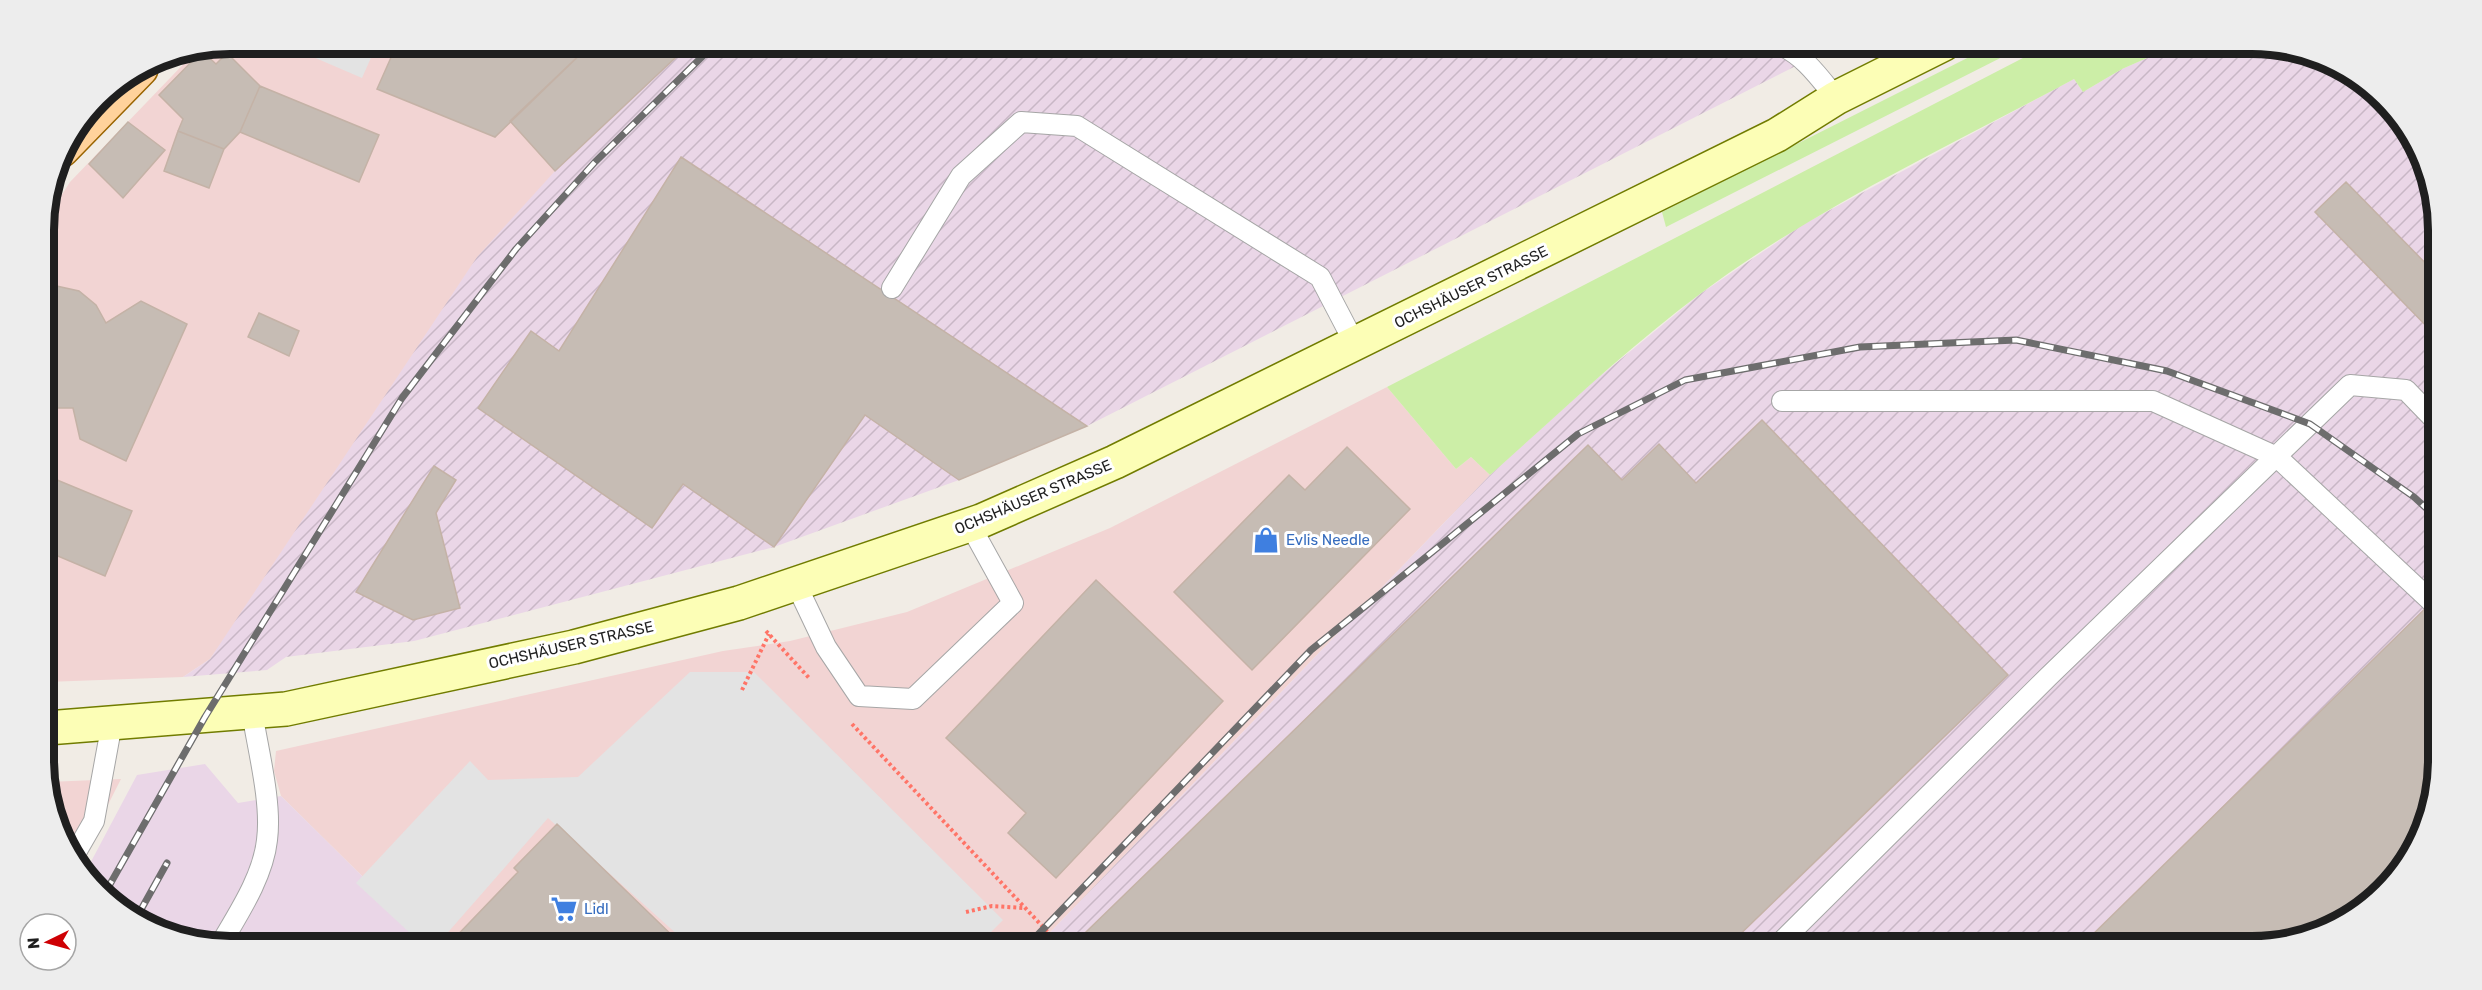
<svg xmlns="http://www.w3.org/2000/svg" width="2482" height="990" font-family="Rubik,sans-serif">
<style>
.commercial{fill:#f2d4d3}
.industrial{fill:url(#industrial-furrows)}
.railway{fill:#ead6e7}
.grass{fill:#cceea7}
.parking{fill:#e3e3e3}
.building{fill:#c6bcb4;stroke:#c4b2a6;stroke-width:1.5}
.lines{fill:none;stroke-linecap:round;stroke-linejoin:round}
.lane-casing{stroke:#a6a6a6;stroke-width:22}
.secondary-casing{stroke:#717c00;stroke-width:36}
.primary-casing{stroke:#9a6400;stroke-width:36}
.path{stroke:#ff7467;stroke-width:4;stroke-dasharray:3 3;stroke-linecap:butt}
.lane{stroke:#fff;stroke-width:20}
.secondary{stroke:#fcfeb6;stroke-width:33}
.primary{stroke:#ffd29b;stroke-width:33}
.rail-casing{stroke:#6d6d6d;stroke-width:7}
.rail{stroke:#fff;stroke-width:4.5;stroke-dasharray:14;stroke-linecap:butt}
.labels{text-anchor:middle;stroke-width:6;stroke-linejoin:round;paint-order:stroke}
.street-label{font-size:15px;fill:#1f1f1f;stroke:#fff}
.shop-label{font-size:15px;fill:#366cbe;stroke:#fff;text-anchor:start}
.rim{fill:none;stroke:#1f1f1f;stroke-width:8}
</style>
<defs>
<pattern id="industrial-furrows" width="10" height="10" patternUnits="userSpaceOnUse" patternTransform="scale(1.5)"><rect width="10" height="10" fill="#ead6e7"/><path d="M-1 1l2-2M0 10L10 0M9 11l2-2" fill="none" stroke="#c8b7c6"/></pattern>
</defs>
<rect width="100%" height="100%" fill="#f1ece5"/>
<!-- commercial -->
<path class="commercial" d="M230,44H690L555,171L210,659L183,677L46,682L44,216L56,204L70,182L197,50Z
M1387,387L1456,469L1471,457L1490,475L1037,946H1008L1005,944L1003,946H433L281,796L274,771L276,751L723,651L790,641L907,612L1110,528Z
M121,779L79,862L47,796V782Z"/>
<!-- industrial -->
<path class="industrial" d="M690,44H1839L1087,426L959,480L774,547L414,641L286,657L267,670L183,677L210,659L477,257L555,171Z
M2179,44H2252L2312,54L2356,75L2400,116L2437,206L2438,760L2428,820L2400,873L2365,908L2312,936L2263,946H1037L1490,475L1593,382L1700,294L1804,224L2074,79L2083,92L2122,69Z"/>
<!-- railway -->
<path class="railway" d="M205,764L238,803L281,796L433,946H230L170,936L90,883L85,873L137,775Z"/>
<!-- grass -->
<path class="grass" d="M1995,44H2028L1666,227L1662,212Z
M2050,44H2179L2122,69L2083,92L2074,79C1949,146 1813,209 1700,294C1626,349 1559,414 1490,475L1471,457L1456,469L1387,387Z"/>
<!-- parking -->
<path class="parking" d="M283,44H377L362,78Z
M690,672H754L1003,920L977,946H690L548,818L436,946H424L356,883L470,761L488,780L578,777Z"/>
<!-- building -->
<path class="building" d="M397,44H591L495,137L377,89Z
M591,44H690L555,171L510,121Z
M1352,44H1386L1381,56Z
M202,51L216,64L227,53L260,86L240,132L224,149L178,131L183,119L159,95Z
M260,86L379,135L359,182L240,132Z
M128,122L165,150L123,198L89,164Z
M178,131L224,149L209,188L164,171Z
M681,157L1087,426L959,480L865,415L774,547L683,484L652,528L478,408L531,331L559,351Z
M2346,182L2437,275V337L2315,212Z
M52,285L79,291L96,305L106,323L141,301L187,324L126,461L80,439L73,408H45L44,287Z
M259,313L299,331L289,356L248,337Z
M1762,420L2008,675L1728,946H1100L1086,932L1588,445L1622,480L1659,444L1696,483Z
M1347,447L1410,509L1252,670L1174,592L1289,475L1305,490Z
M434,466L456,480L436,513L460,608L413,620L356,592Z
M45,475L132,511L105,576L46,551Z
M1096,580L1223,701L1056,878L1008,833L1026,813L946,738Z
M2438,596V760L2428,820L2400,873L2365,908L2312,936L2263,946H2081Z
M557,824L683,946H447L518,872L514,868Z"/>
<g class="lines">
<!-- lane casing -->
<g class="lane-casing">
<path id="lane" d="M1778,44C1804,55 1819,77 1836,98
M892,288L961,176L1021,122L1077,126L1320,277L1355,344
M1782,401H2153L2277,457L2432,602
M796,584L826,647L859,696L913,699L1013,603L970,525
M75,854L94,821L112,723
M220,945C238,914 263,877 267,840C272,803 258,750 252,712
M1777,946L2048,677L2350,385L2406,390L2437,422"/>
</g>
<!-- secondary casing -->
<g class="secondary-casing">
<path id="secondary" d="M47,728L286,709L574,647L739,603L981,521L1115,462L1777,135L1836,98L1944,44"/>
</g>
<!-- primary casing -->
<g class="primary-casing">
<path id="primary" d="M62,150L141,69"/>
</g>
<!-- path -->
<path class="path" d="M766,631L810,679
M742,690L769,634
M852,724L1061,946
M966,912L992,906L1024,908"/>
<!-- lane -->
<use href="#lane" class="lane"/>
<!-- secondary -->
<use href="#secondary" class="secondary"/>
<!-- primary -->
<use href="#primary" class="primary"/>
<!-- rail casing -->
<g class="rail-casing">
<path id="rail" d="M105,893L205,717L402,398L516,249L595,162L715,44
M138,915L167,863
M1027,946L1311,650L1578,434L1685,380L1860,347L2016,340L2167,371L2310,424L2414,497L2438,519"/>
</g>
<!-- rail -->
<use href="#rail" class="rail"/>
</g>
<!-- icons -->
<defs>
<g id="shop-bare" transform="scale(2.07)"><path d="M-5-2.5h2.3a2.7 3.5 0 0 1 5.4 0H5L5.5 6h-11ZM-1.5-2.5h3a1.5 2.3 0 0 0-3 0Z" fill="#3f7fe0" stroke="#fff" stroke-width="2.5" paint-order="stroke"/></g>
<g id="supermarket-bare" transform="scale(2.07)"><path d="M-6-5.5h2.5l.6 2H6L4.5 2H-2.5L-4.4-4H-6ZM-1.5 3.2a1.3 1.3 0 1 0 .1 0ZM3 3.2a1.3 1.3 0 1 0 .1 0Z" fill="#3f7fe0" stroke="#fff" stroke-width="2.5" paint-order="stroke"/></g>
</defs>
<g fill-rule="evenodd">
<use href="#shop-bare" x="1266" y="540"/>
<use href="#supermarket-bare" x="564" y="909"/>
</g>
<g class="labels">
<!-- street labels -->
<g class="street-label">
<text transform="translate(1471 287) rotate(-26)" y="5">OCHSHÄUSER STRASSE</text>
<text transform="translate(1033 497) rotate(-23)" y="5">OCHSHÄUSER STRASSE</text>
<text transform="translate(571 645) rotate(-13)" y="5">OCHSHÄUSER STRASSE</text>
</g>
<!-- shop labels -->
<g class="shop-label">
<text x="1286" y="545">Evlis Needle</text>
<text x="584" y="914">Lidl</text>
</g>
</g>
<!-- crop -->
<path d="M0 0H2482V990H0ZM230 54H2252A176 176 0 0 1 2428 230V760A176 176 0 0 1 2252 936H230A176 176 0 0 1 54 760V230A176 176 0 0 1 230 54Z" fill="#ededed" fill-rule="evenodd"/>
<path class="rim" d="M230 54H2252A176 176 0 0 1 2428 230V760A176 176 0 0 1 2252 936H230A176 176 0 0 1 54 760V230A176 176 0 0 1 230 54Z"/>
<!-- north arrow -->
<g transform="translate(48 942) rotate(265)"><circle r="28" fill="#ffffff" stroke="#a5a5a5" stroke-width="1.5"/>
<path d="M0-4.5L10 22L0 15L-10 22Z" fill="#ce0004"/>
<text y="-9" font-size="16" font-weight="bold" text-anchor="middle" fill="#1f1f1f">N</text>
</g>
</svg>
